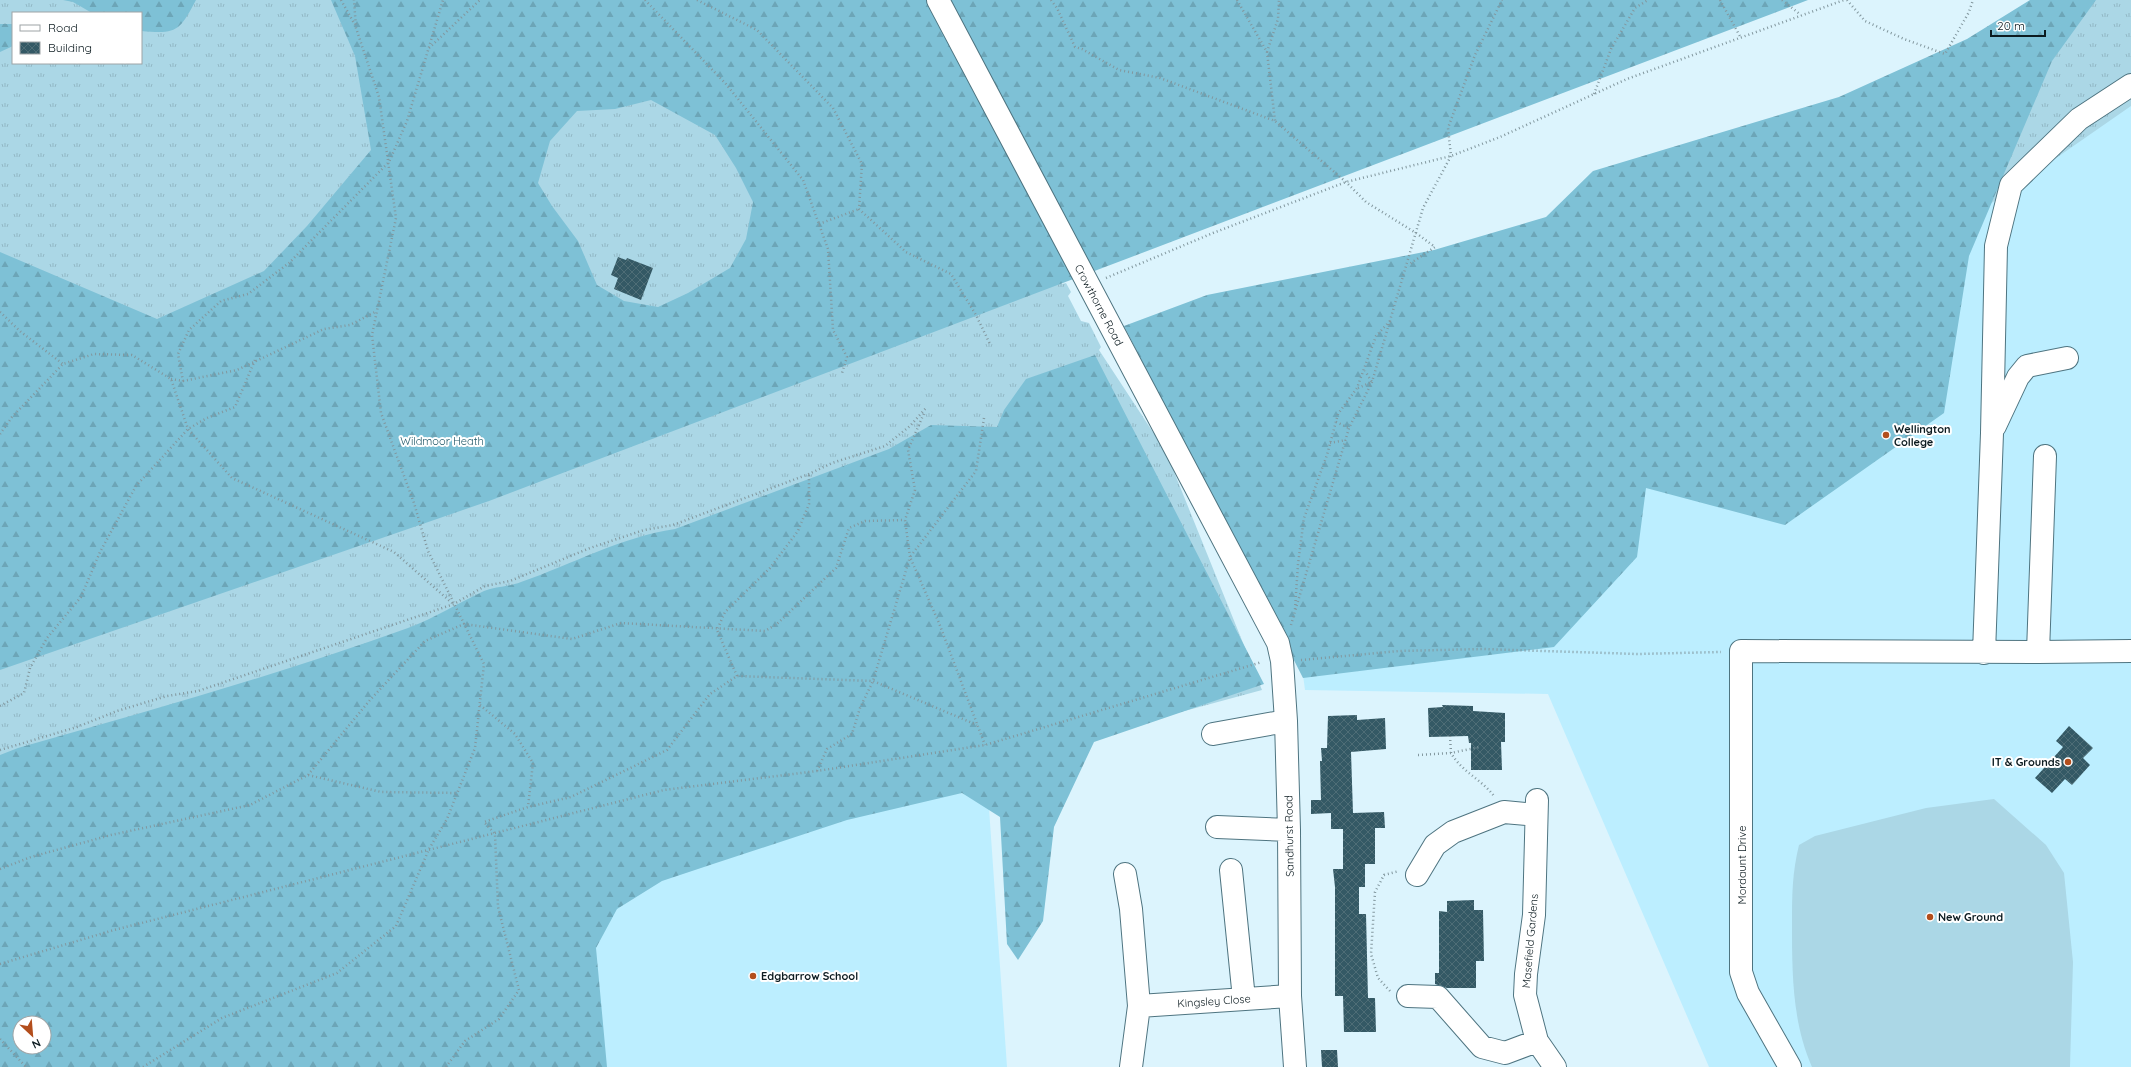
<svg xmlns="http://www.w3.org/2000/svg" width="2131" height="1067" font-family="Quicksand,sans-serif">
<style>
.built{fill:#bceeff}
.grass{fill:url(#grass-tufts);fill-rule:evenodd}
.forest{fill:url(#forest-firs);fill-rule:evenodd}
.pitch{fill:#abd7e6}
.building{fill:url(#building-cross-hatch)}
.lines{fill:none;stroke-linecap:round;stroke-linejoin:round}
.minor-casing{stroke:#4e7480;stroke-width:24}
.path{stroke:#82979e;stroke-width:2.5;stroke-dasharray:1 3;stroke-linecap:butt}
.minor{stroke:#fff;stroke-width:22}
.poi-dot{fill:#b34e1c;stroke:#fff;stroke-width:1.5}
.labels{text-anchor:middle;stroke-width:4;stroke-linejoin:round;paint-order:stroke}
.street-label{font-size:11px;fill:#0c1b20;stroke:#fff}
.poi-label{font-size:11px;font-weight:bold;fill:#0c1b20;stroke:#fff;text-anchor:start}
.park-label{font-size:11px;fill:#235a6a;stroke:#fff}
</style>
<defs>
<pattern id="grass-tufts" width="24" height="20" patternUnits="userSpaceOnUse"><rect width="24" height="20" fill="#abd7e6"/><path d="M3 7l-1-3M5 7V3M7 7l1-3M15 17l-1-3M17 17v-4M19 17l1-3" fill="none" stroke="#92b8c5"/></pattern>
<pattern id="forest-firs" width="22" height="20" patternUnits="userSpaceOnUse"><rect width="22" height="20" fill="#7ec1d6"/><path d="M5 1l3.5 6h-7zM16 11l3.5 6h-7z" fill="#6ca5b7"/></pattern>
<pattern id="building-cross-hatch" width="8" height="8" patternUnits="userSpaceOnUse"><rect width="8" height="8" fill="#345965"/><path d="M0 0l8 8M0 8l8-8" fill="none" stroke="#4e6d76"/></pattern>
</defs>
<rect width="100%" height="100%" fill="#dcf4fd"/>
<!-- built -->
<path class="built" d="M2131,0V1067H1709L1548,694L1305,690L1301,660Z
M986,765L1007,1067H526L484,885Z"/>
<!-- grass -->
<path class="grass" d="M0,0H912L1062,284L1066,283L1071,292L1068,296L1081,321L1089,323L1101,347L1099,350L1166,452L1262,690L916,784L0,1067ZM13,13H141V63H13ZM20,1023H44V1047H20Z
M2066,0H2131V106L1980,211Z"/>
<!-- forest -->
<path class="forest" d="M63,0H196C179,32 177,34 141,31V13H92L73,2Z
M331,0H1808L489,501L0,670V252L157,319L264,271L307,226L371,150L355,56ZM651,100L715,135L736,168L753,202L746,239L730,268L688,293L658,307L624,301L597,285L578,241L552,206L538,183L550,141L577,111L615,109Z
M2030,0H2096L2052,61L1969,256L1944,413L1785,525L1646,488L1637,557L1554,647L1303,678L1124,326L1207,295L1434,250L1546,217L1593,171L1839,97L1967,39Z
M0,24H13V46L0,52Z
M1095,355L1264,684L1094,742L1054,827L1043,921L1018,960L1007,944L1000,817L962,793L847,820L713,864L662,881L617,909L596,948L607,1067H0V755L18,748C149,711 280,674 408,628C435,618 458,603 484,591C495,586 509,587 521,582C573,564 621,537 675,529L889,449L931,425L997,427L1004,410L1026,379ZM20,1023H44V1047H20Z"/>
<!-- pitch -->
<path class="pitch" d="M1994,799L2046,845L2064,873L2073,962L2070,1067H1812C1792,1022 1792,972 1792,924C1792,895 1792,874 1799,845L1815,836L1926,808Z"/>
<!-- building -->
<path class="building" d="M618,257L626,260L627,258L653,268L641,300L614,289L618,278L611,275Z
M1442,705L1473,706V711L1505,713V742H1501L1502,770H1471V743H1469L1468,736L1429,737L1428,708L1443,707Z
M1357,715V720L1385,718L1386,749L1351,752L1353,813L1384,812L1385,828H1375V864H1365V887H1359V914H1366L1368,998H1375L1376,1032H1344L1343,996H1335V887L1333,869H1343V829H1331V813L1311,814V800H1321L1320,761H1322L1321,748H1327L1328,716Z
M2069,726L2093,748L2083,758L2090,765L2072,785L2065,779L2052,793L2035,778L2063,747L2056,741Z
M1474,900V910H1483L1484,961H1476V988H1447L1435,984V973H1439V911L1447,912V901Z
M1321,1050H1337L1338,1067H1322Z"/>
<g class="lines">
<!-- minor casing -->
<g class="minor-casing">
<path id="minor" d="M938,0L1278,643L1282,661L1286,721L1289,830L1290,996L1295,1067
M1995,426L2018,377L2027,366L2067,358
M2045,456L2038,652L2131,651
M1984,653L1992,433L1996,246L2011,185L2079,119L2131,85
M1213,734L1286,721
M1537,800L1534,915L1526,974L1525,995L1537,1041L1555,1067
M1217,827L1289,830
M1231,870L1244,999
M1125,874L1131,909L1139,1006L1131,1067
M1417,875L1435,845L1453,832L1504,812L1536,815
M1408,996L1438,997L1482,1047L1505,1053L1537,1041
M1139,1006L1290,996
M1790,1067L1748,993L1741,972V651L2038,652"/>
</g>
<!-- path -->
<path class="path" d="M341,0L355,25
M645,0L726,84L803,180L828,249L833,330L847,357L842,373
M697,0L757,30L833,108L862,164L859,209L906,252L951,274L976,315L990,344
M1051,0L1057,8L1075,47L1082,49L1119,70L1160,78L1275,121L1346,182L1366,202L1416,233L1435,247L1408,265
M1237,0L1267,52L1275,121
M1720,0L1741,38
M1782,0L1801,15
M1847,0L1865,21L1904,39L1945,54L1969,12L1973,0
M429,48L480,0
M1267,52L1278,19L1279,0
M1594,94L1611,49L1635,8L1648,0
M819,224L859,209
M1106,278L1213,233L1346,182L1451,156L1500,137L1627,79L1844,0
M0,312L21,332L63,364
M171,379L183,381L178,354L189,330L221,301L248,294L289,263L389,162L407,121L443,0
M183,381L237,370L324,329L350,325L377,311
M1358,388L1372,382L1365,371
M984,418L976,471L910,557L939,623L985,745
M1336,422L1349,428
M0,434L12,417L63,364L94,354L132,355L171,379L188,429L232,478L394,552L452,603
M1330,443L1346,440
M1295,609L1298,564L1304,518L1327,455L1338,414L1357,388L1376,336L1390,321
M1291,625L1349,428L1372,382L1423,208L1451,156L1448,128L1475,55L1502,0
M1301,660L1399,651L1482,649L1637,654L1721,652
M737,676L717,630L725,612L770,568L798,531L809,504V474
M480,705L515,734L533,763L528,807
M0,706L24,693L30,668L47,638L81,597L100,552L136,486L188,429L207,418L235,407L255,360
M1450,736L1451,753L1480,747
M0,750L77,727L117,711L167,696L198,691L454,604L485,586L510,581L590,548L644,530L673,525L809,474L832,463L885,446L910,426L926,408
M1418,755L1451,753C1462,772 1481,779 1494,796
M817,771L827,749L852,734L860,708L873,681L910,557L905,520L915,490L908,450L925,411
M308,775L370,700L425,641L464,624L572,639L621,623L765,631L777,624L836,568L849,528L865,521L905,520
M0,869L31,857L111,835L250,805L308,775L381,792L457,793
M0,964L114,930L664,790L817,771L985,745L1262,662
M1390,991L1378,978L1371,954L1375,892L1384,875L1399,871
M0,1039L26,1067
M143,1067L222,1018L337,973L396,926L429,849L447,819L475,748L484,664L428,551L414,503L381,413L372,335L396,218L379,97L356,28L354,0
M446,1067L465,1041L499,1019L519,990L498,907L495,834L484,822L528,807L571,797L667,750L710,694L737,676L873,681L977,725"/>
<!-- minor -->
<use href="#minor" class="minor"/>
</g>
<!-- markers -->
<g class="poi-dot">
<circle cx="1886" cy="435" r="4"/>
<circle cx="2068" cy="762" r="4"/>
<circle cx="1930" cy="917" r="4"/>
<circle cx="753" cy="976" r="4"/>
</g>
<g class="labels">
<!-- street labels -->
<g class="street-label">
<text transform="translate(1099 305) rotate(62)" y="4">Crowthorne Road</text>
<text transform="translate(1289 836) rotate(-91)" y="4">Sandhurst Road</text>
<text transform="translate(1742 865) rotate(-90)" y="4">Mordaunt Drive</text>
<text transform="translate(1530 941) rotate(-85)" y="4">Masefield Gardens</text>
<text transform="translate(1214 1001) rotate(-4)" y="4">Kingsley Close</text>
</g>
<!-- poi labels -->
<g class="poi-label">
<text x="1894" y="433">Wellington<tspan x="1894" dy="13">College</tspan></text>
<text x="2060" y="766" text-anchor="end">IT &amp; Grounds</text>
<text x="1938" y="921">New Ground</text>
<text x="761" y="980">Edgbarrow School</text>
</g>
<!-- park labels -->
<g class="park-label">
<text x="442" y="445">Wildmoor Heath</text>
</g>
</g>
<!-- legend -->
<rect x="12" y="12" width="130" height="52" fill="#ffffff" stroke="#9ea4a6"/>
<rect x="20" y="25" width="20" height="6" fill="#ffffff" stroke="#9ea4a6"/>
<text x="48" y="32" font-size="12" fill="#0c1b20">Road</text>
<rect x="20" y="42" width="20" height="12" fill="url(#building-cross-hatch)" stroke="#9ea4a6"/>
<text x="48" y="52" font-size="12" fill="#0c1b20">Building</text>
<!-- north arrow -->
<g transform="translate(32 1035) rotate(154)"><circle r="19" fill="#ffffff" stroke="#9ea4a6"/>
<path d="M0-3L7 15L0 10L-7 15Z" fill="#b34e1c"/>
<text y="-6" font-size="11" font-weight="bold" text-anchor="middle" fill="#0c1b20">N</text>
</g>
<!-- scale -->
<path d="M1991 30v6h54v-6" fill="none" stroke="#0c1b20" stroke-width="2"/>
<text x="1997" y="30" font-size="12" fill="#0c1b20" stroke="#ffffff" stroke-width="3" paint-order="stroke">20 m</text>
</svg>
